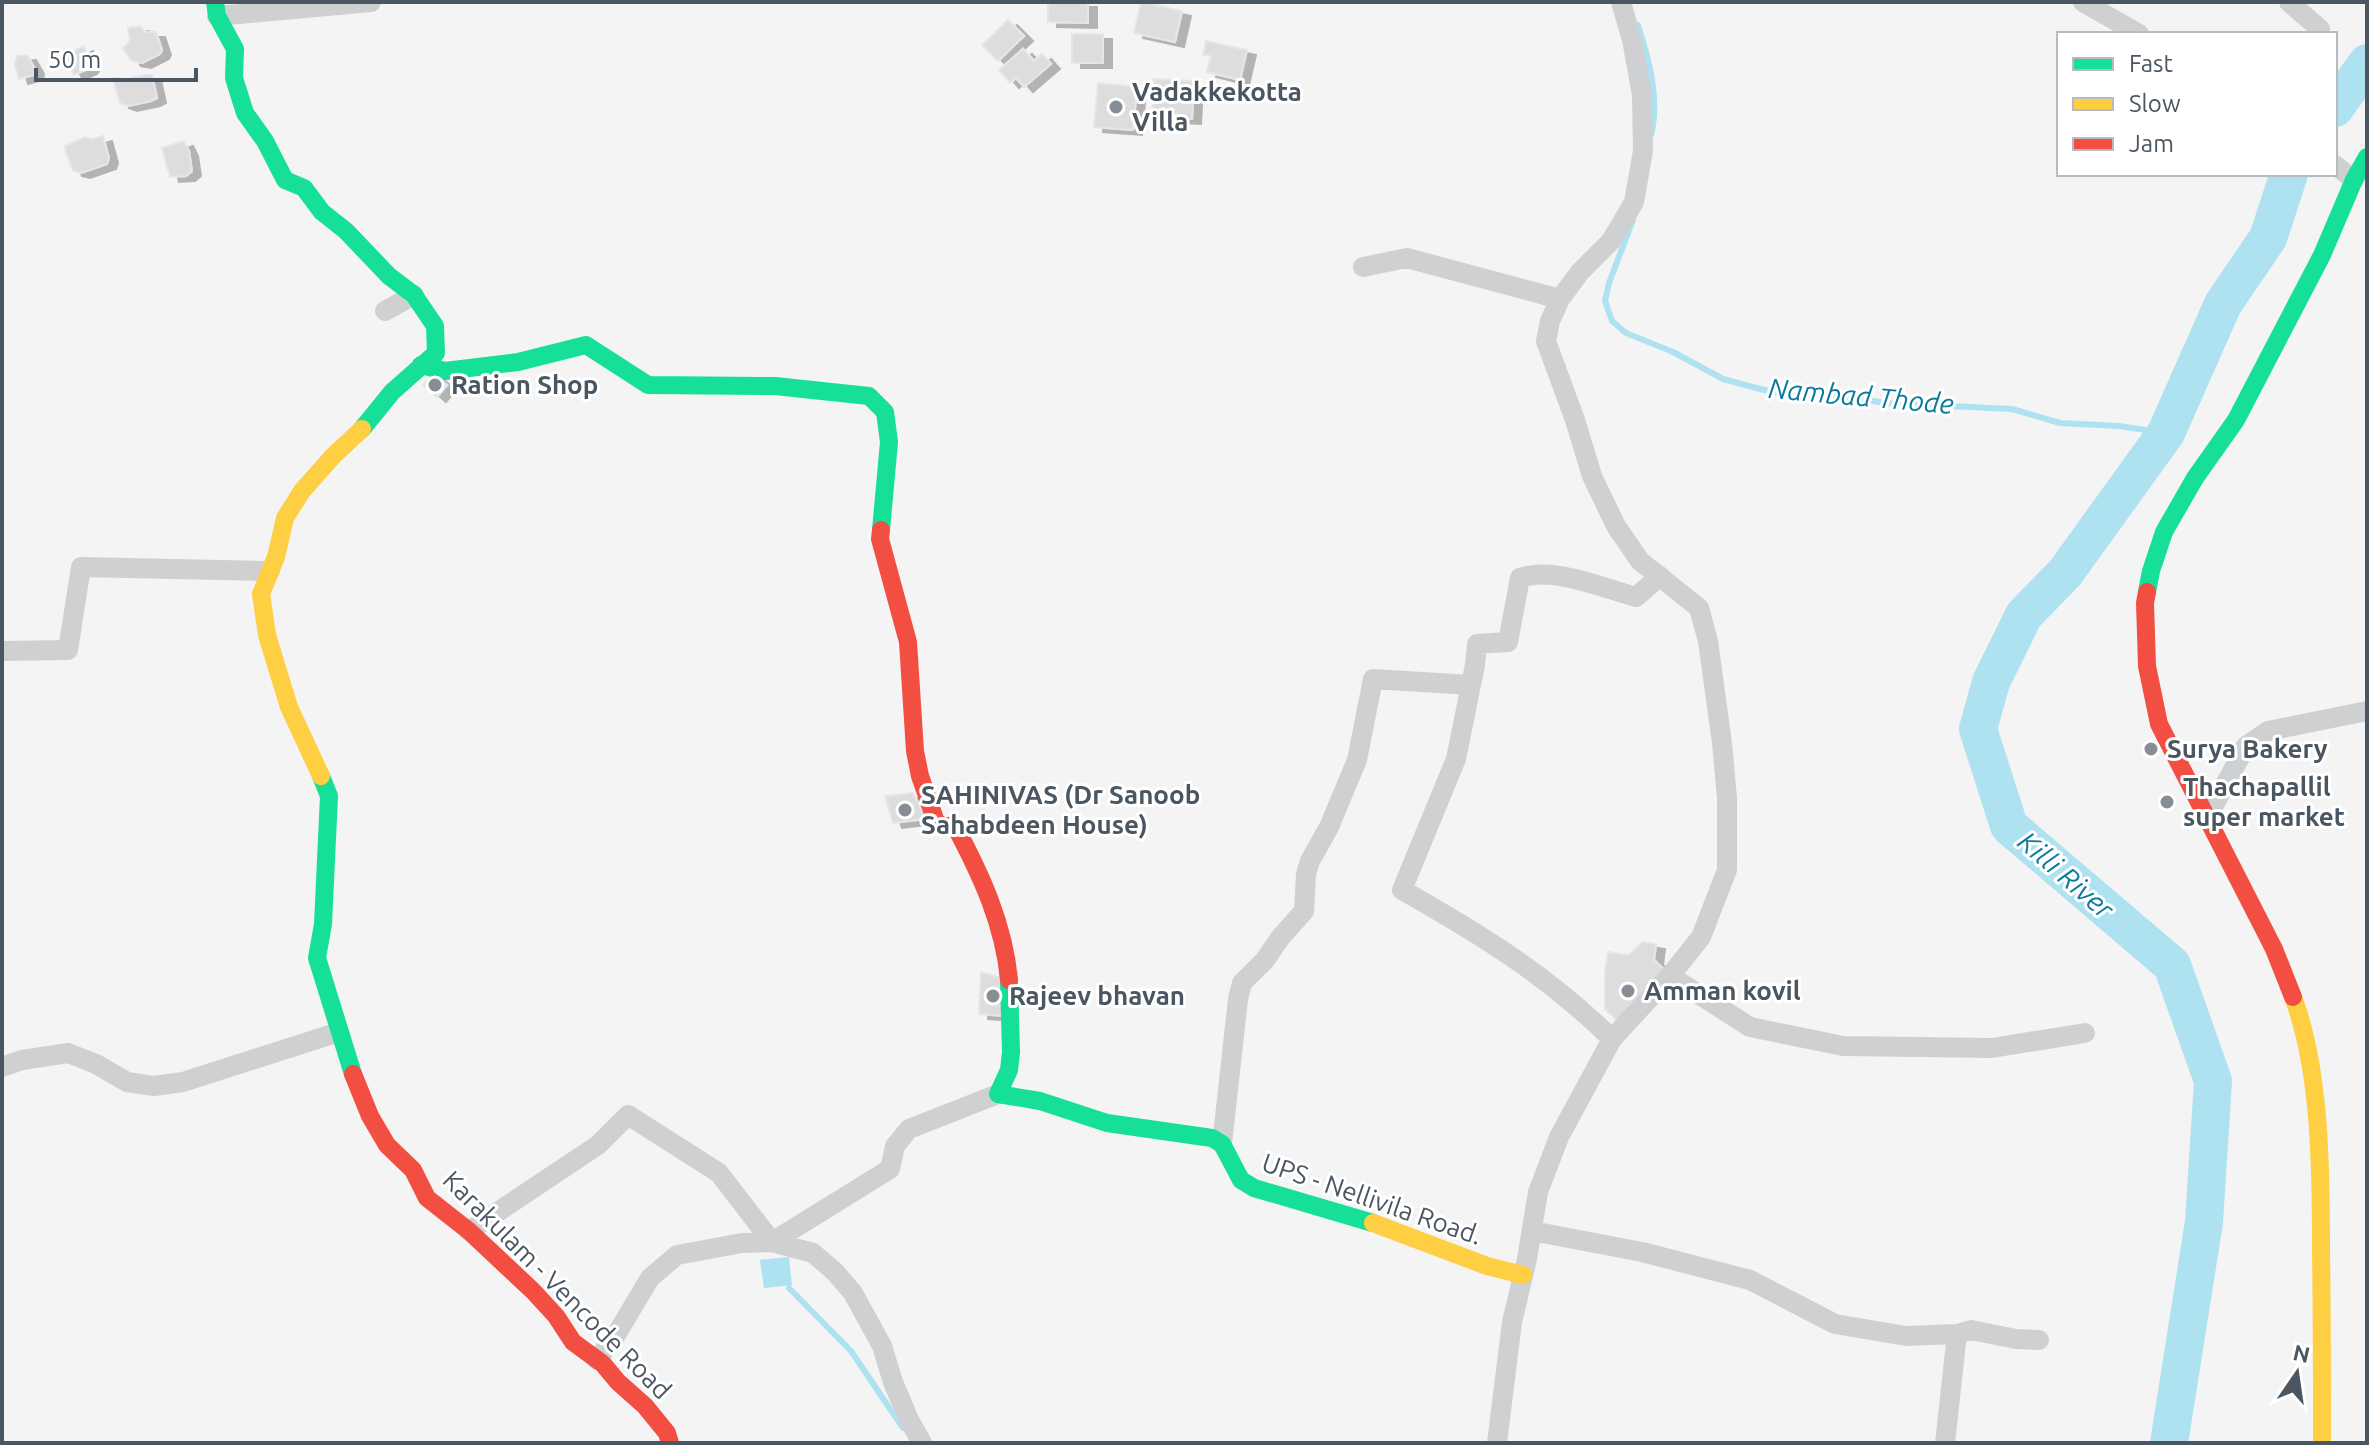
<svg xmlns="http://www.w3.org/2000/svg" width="2369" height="1445" font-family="Ubuntu,sans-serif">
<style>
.water{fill:#aee2f0}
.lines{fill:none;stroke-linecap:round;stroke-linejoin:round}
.stream{stroke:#aee2f0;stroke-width:6}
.river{stroke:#aee2f0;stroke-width:38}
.building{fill:#ddddde;stroke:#e5e6e7;stroke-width:2;filter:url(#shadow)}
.street{stroke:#ced0d2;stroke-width:20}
.fast{stroke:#16e098;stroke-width:18}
.slow{stroke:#ffcf43;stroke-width:18}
.jam{stroke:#f24e42;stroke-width:18}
.poi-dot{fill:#868d94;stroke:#fff;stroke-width:3}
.labels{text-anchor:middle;stroke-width:6;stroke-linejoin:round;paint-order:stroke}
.poi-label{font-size:26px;font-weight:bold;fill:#4a5661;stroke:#fff;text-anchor:start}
.street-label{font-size:26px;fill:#4a5661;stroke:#fff}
.water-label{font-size:28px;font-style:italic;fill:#0c7c9b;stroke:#fff}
</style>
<defs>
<filter id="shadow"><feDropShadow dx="9" dy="5" stdDeviation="0" flood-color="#0004"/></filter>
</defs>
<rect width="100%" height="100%" fill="#f4f4f4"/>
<!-- water -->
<path class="water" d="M789,1257L792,1285L764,1288L760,1260Z"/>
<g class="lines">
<!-- stream -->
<path class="stream" d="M1638,25C1649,60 1660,99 1651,135
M1633,220L1609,283L1605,301L1612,321L1626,333L1673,352L1723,379L1764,390L1809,398L1848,397L1886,403L2012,409L2060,423L2119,426L2166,433
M789,1288L851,1351L903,1428"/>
<!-- river -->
<path class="river" d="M2335,108L2367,63
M2169,1443L2204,1222L2213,1081L2172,965L2009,826L1978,729L1991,682L2024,615L2065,573L2166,433L2223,304L2268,238L2289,174"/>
</g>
<!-- building -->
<path class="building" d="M1048,2H1088V23L1048,22Z
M1141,2L1182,11L1175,42L1134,33Z
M1008,20L1024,36L998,61L982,45Z
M140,26L145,32H156L162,50L160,54L142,63L132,61L123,48L130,41L128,28Z
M1072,34H1103V63H1072Z
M1206,41L1247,50L1240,80L1207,72L1211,56L1203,55Z
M84,46L91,65L88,69L74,75L64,55Z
M1023,49L1034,61L1042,54L1051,64L1024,87L1016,78L1010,83L999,70Z
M27,55L35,69L34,75L19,79L15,65L17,56Z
M143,75H152L157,98L151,101L128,106L120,103L113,78L129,79Z
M1154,79L1194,81L1192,119L1152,117Z
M1098,83L1137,87L1133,130L1094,127Z
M103,136L109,158L107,164L81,173L73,171L66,152L65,146L85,137L93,139Z
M184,141L189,151L192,171L186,176L170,177L162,148Z
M433,373L447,385L437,397L423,385Z
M913,793L926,819L893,823L885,796Z
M1643,942L1656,944L1654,960L1669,974L1620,1023L1605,1009V971L1608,952L1628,955Z
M981,972L1005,979L1006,1016L979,1014Z"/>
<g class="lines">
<!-- street -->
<path class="street" d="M2083,2L2139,34
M2289,2L2320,29L2319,34
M217,16L371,2
M2335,165L2354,180
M1363,267L1407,258L1560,299
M385,311L414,295
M2,651L68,650L81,567L270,571
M2207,818L2246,746L2268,731L2367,711
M1670,976L1750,1027L1843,1046L1992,1048L2085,1033
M1612,1039C1547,975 1480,934 1402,890L1456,759L1475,665L1477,644L1508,642L1520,578C1553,566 1603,588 1636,597L1660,576
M2,1067L22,1060L68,1053L96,1064L127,1082L154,1086L183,1082L339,1032
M1222,1144L1238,999L1242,983L1265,960L1280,938L1304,911L1306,874L1310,861L1329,827L1357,760L1373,679L1471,685
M469,1231L598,1145L628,1115L719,1173L772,1242L890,1169L895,1146L909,1129L998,1094
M1532,1231L1642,1252L1750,1280L1835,1324L1906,1336L1957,1334L1971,1330L2016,1339L2039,1340
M597,1360L616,1335L650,1278L677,1255L742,1243L772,1242L813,1253L835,1272L853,1293L882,1346L893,1382L909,1420L922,1443
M1497,1443L1512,1322L1527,1259L1538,1192L1559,1137L1612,1039L1670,976L1701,937L1727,870V798L1722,743L1708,641L1699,608L1640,561L1616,526L1592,476L1575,420L1546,341L1550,321L1560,299L1580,272L1611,241L1634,202L1643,151L1642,95L1632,40L1621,2
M1945,1443L1957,1334"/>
<!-- fast -->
<path class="fast" d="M215,2L217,16L235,49L234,78L245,113L265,141L285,180L304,188L322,212L346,231L389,276L414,295L435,326L436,353L392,392L362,429
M421,365L445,371L518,362L586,345L648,385L775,386L869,396L885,412L889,442L881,530
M2147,592L2151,571L2164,532L2195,478L2236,420L2322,255L2354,180L2367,157
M321,776L329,796L323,924L317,958L353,1074
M1009,980L1011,1052L1009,1070L998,1094L1040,1101L1107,1123L1212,1138L1222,1144L1241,1180L1254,1188L1373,1223"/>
<!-- slow -->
<path class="slow" d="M321,776L289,707L267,635L261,594L276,557L285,518L302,491L333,456L362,429
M2293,997C2321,1071 2321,1174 2321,1252C2322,1316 2322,1379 2322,1443
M1373,1223L1487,1266L1523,1275"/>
<!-- jam -->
<path class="jam" d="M881,530L880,539L908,642L915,751L920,776L936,822L943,826H955C981,875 1004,924 1009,980
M2147,592L2145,603L2147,666L2159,724L2274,949L2293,997
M353,1074L370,1116L387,1145L413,1170L427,1198L469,1231L533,1291L556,1316L573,1342L603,1364L618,1382L645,1406L667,1433L670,1443"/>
</g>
<!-- markers -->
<g class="poi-dot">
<circle cx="1116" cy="107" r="8"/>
<circle cx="435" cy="385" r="8"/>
<circle cx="2151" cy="749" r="8"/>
<circle cx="2167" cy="802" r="8"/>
<circle cx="905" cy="810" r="8"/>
<circle cx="1628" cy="991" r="8"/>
<circle cx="993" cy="996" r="8"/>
</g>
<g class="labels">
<!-- poi labels -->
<g class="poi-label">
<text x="1132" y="101">Vadakkekotta<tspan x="1132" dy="30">Villa</tspan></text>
<text x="451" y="394">Ration Shop</text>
<text x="2167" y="758">Surya Bakery</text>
<text x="2183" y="796">Thachapallil<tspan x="2183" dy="30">super market</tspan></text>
<text x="921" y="804">SAHINIVAS (Dr Sanoob<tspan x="921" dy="30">Sahabdeen House)</tspan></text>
<text x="1644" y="1000">Amman kovil</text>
<text x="1009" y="1005">Rajeev bhavan</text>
</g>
<!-- street labels -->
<g class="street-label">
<text transform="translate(1372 1199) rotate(19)" y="9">UPS - Nellivila Road.</text>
<text transform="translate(557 1285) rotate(45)" y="9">Karakulam - Vencode Road</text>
</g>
<!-- water labels -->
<g class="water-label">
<text transform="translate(1861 396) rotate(5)" y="10">Nambad Thode</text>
<text transform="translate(2066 875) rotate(41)" y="10">Killi River</text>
</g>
</g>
<!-- border -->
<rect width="2369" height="1445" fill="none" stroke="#4a5661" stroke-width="8"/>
<!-- legend -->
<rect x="2057" y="32" width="280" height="144" fill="#ffffff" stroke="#b7bbc0" stroke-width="2"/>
<rect x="2073" y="58" width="40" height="12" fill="#16e098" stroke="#b7bbc0" stroke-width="2"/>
<text x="2129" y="72" font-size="24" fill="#4a5661">Fast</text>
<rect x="2073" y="98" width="40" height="12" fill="#ffcf43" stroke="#b7bbc0" stroke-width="2"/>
<text x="2129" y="112" font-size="24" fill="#4a5661">Slow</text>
<rect x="2073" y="138" width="40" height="12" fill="#f24e42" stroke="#b7bbc0" stroke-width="2"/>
<text x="2129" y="152" font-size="24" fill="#4a5661">Jam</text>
<!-- north arrow -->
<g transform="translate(2297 1373) rotate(13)" stroke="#ffffff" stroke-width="6" paint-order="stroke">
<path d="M0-6L14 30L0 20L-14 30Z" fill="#4a5661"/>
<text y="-12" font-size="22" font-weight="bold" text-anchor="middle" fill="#4a5661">N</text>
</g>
<!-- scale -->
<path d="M36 68v12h160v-12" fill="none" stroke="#4a5661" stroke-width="4"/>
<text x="48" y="68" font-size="24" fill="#4a5661" stroke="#ffffff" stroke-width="6" paint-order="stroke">50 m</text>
</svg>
